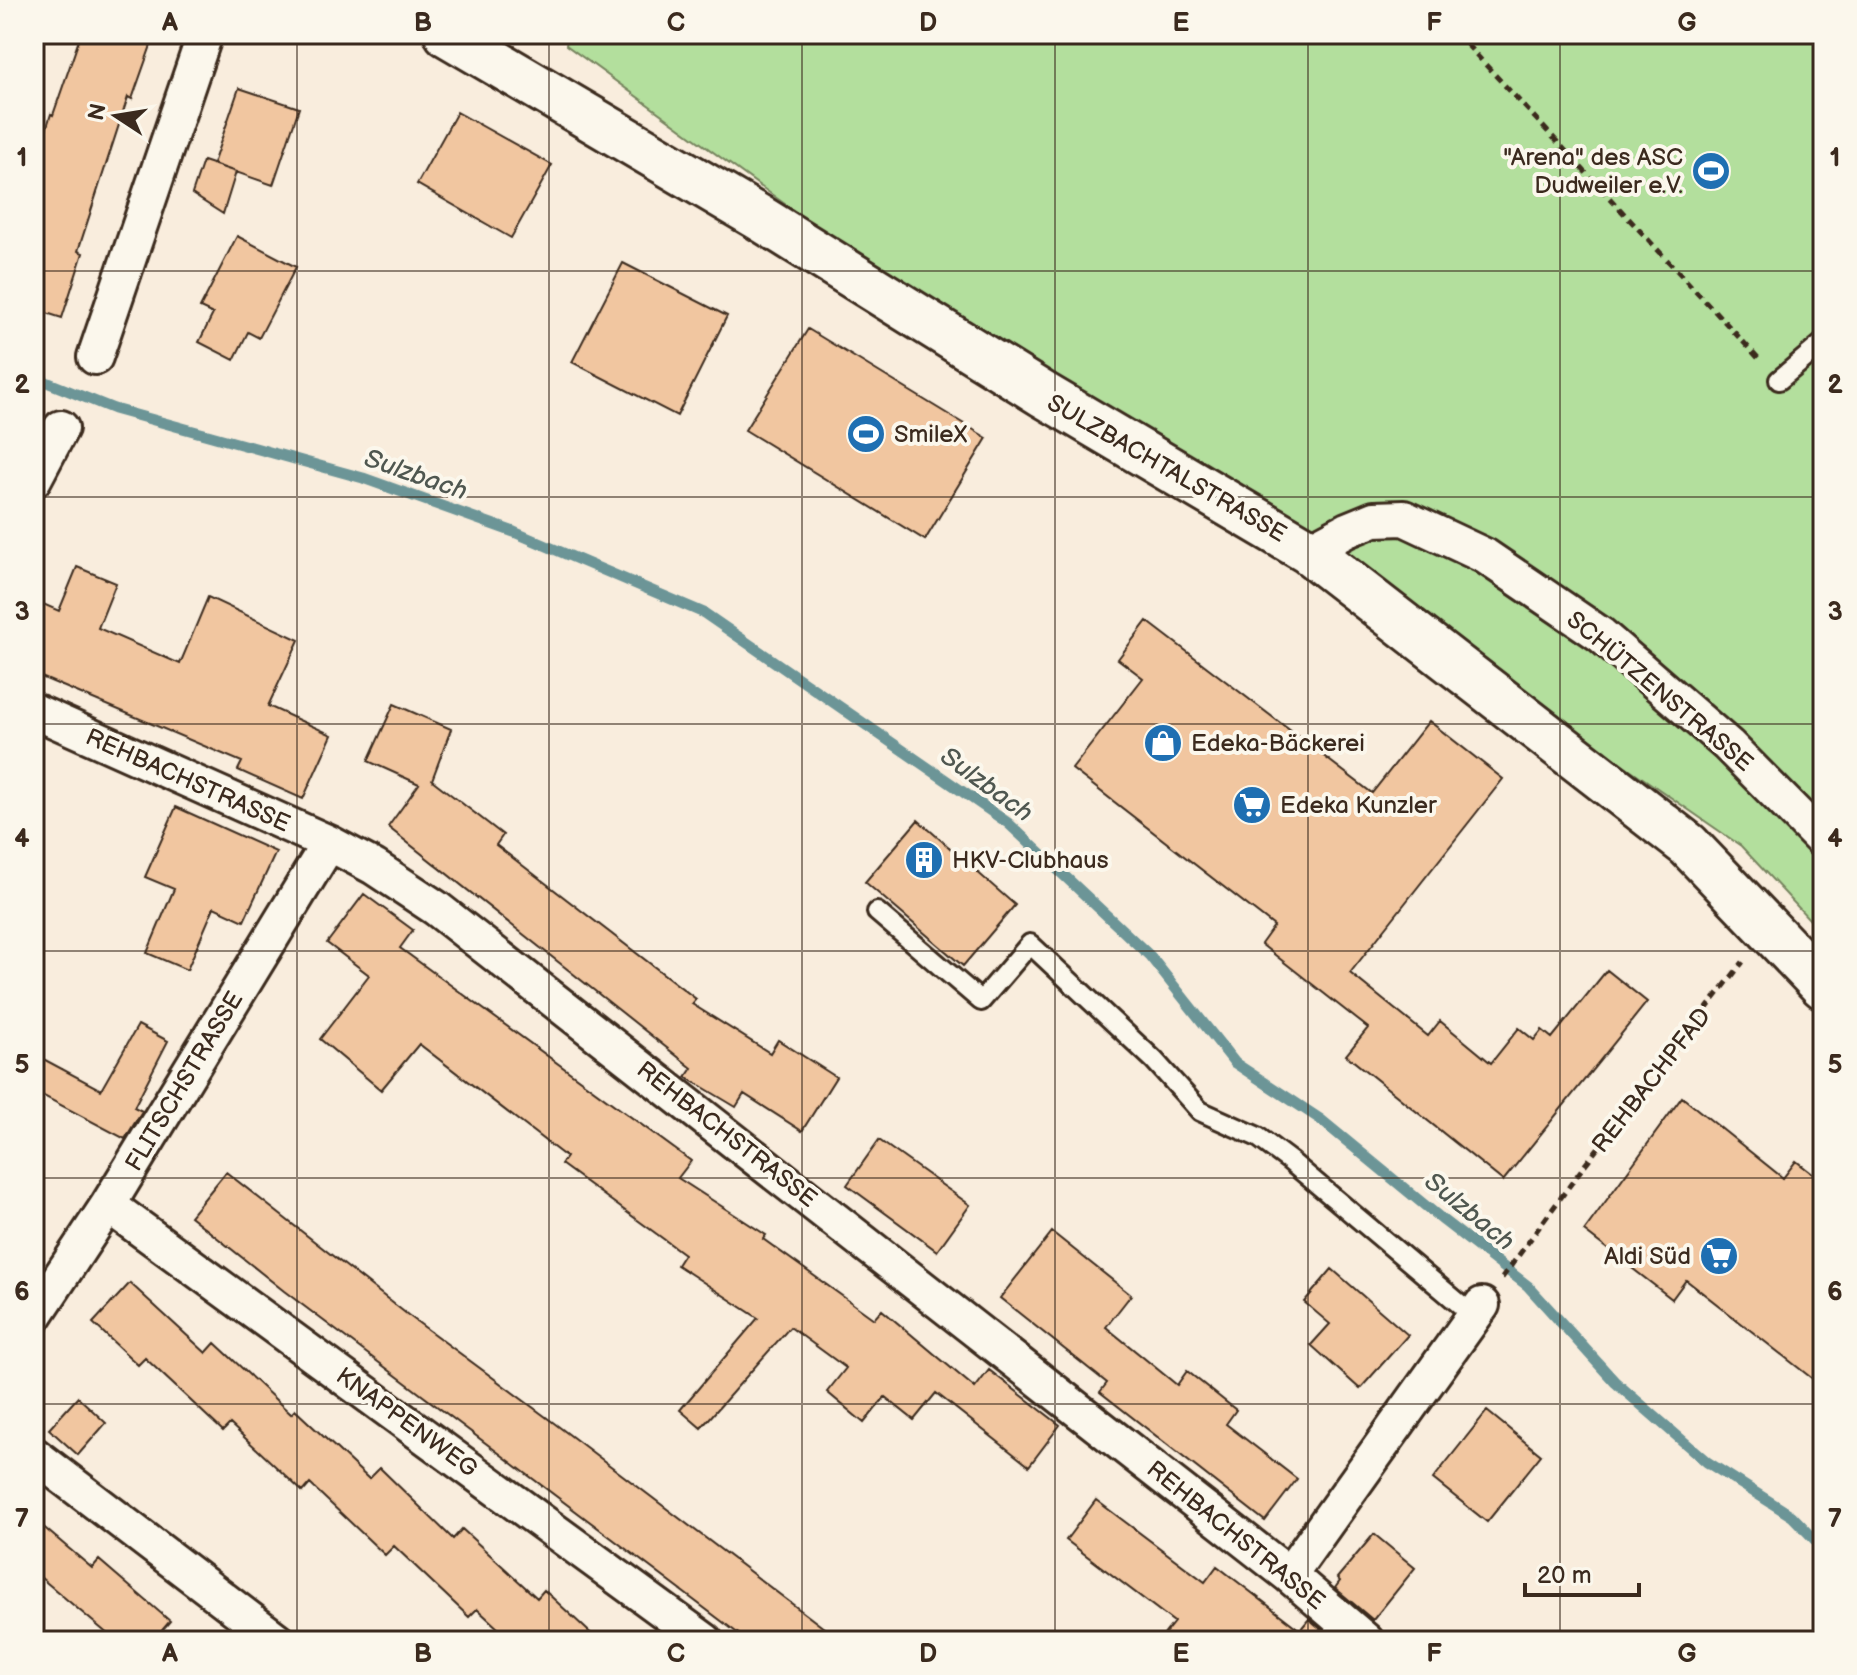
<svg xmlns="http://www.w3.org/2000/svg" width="1857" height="1675" font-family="'Balsamiq Sans',sans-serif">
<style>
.green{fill:#b3df9d;stroke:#77845e;stroke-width:2}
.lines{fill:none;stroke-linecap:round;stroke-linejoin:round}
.stream{stroke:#6c9597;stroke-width:11}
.building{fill:#f1c6a0;stroke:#3b2a1e;stroke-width:2}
.lane-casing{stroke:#3b2a1e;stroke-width:24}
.street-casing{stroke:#3b2a1e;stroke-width:40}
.secondary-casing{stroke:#3b2a1e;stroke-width:50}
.path{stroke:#3b2a1e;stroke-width:5;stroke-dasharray:8 6;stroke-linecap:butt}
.lane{stroke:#fbf7ec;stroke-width:18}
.street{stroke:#fbf7ec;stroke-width:34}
.secondary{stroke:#fbf7ec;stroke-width:44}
.grid{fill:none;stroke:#3b2a1e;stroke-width:2;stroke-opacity:0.55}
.labels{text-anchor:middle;stroke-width:8;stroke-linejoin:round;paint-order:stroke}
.poi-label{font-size:24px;fill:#3b2a1e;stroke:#fbf7ec;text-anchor:start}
.street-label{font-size:24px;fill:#3b2a1e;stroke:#fbf7ec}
.water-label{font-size:26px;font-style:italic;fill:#4f5750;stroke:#fbf7ec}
.neatline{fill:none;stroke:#3b2a1e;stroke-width:3}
.grid-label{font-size:26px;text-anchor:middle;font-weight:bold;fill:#3b2a1e}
</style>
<rect width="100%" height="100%" fill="#f9eddd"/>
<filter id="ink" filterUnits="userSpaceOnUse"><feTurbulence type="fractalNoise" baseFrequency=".0125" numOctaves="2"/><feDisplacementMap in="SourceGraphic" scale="16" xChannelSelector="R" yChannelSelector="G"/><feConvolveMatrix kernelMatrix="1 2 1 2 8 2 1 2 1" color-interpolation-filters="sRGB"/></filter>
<g filter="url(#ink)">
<!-- green -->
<path class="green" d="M568,34H1823V934L1741,846L1165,448L822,231L566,45Z"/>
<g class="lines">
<!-- stream -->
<path class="stream" d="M34,377L114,409L363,478L514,532L704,613L1008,823L1150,956L1235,1063L1320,1119L1444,1221L1528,1286L1615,1382L1707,1462L1792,1516L1823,1548"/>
</g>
<!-- building -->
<path class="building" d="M81,34H155L132,99L128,97L78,251L83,253L62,318L34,309V167L51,114L53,115Z
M239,88L299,108L273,185L213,164Z
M457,112L552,165L511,238L417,184Z
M203,161L236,172L223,214L192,194Z
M237,236L296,267L259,338L248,332L234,360L199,342L213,314L200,308Z
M623,263L727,316L677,416L572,362Z
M808,329L987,438L925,540L745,430Z
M77,567L116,583L98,628L180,664L208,597L299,640L268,706L332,735L303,799L238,770L242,762L34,674V600L59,611Z
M1147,621L1372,793L1429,721L1503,779L1350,973L1428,1036L1440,1021L1491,1063L1519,1028L1534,1040L1542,1030L1552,1038L1607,970L1647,1002L1503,1181L1346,1055L1368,1028L1261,944L1274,926L1072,769L1143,678L1118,659Z
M394,704L451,729L432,780L503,835L496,845L696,999L692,1004L770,1053L778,1040L836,1077L802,1131L744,1094L736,1107L686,1077L692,1068L388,827L419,784L368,761Z
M176,807L276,852L244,921L214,907L187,970L147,953L174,889L145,877Z
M918,820L1015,905L963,966L865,882Z
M364,894L413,930L400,948L691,1161L678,1178L766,1235L763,1239L874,1319L882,1310L975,1388L989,1370L1060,1425L1029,1466L936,1393L914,1420L885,1397L864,1423L827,1392L846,1368L790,1327L701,1428L680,1410L758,1318L677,1265L684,1254L561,1164L566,1157L419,1044L381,1090L320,1039L369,975L327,943Z
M138,1025L168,1041L134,1107L142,1111L125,1139L34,1091V1054L101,1090Z
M1682,1097L1783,1178L1796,1161L1823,1182V1387L1686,1280L1672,1299L1584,1231Z
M879,1140L970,1205L937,1251L847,1185Z
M226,1172L408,1315L554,1423L841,1641H748L284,1291L190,1216Z
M1052,1232L1131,1295L1106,1327L1177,1385L1187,1371L1236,1410L1226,1424L1297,1479L1265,1521L1100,1392L1107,1383L1000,1298Z
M1332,1269L1408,1335L1360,1389L1311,1345L1330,1324L1304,1302Z
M130,1283L206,1353L215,1343L291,1414L295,1410L369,1479L380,1468L453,1539L462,1529L537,1598L544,1590L599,1641H512L477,1609L469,1617L394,1546L385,1555L310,1484L303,1492L230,1424L223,1431L145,1358L138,1365L93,1323Z
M78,1397L106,1423L78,1455L49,1429Z
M1487,1411L1541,1455L1487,1522L1433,1479Z
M1096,1500L1205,1582L1217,1566L1300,1630L1309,1619L1335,1641H1159L1174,1622L1066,1540Z
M34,1519L92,1568L99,1560L170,1621L153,1641H116L34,1572Z
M1374,1534L1415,1568L1373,1620L1335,1588L1340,1581L1337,1578Z"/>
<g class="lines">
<!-- lane casing -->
<g class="lane-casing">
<path id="lane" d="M1779,380L1823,343
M877,912L981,1001L1030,944L1154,1060L1200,1111L1258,1137L1290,1161L1474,1316"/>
</g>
<!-- street casing -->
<g class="street-casing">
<path id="street" d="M95,357L205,34
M34,479L61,428
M1308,551L1347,530L1374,519L1404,518L1485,556L1601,635L1728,745L1823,841
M34,711L329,843L374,867L436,908L1289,1575L1366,1641
M108,1205L705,1641
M34,1317L108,1205L329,843
M34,1455L278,1641
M1289,1575L1482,1305"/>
</g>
<!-- secondary casing -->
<g class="secondary-casing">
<path id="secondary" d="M447,34L760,218L1044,395L1308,551L1688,845L1823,986"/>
</g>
<!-- path -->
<path class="path" d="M1457,34L1762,362
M1502,1278L1584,1166L1743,962"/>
<!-- lane -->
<use href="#lane" class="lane"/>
<!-- street -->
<use href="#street" class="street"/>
<!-- secondary -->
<use href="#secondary" class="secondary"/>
</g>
</g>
<!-- grid -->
<path class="grid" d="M297,34V1641M549,34V1641M802,34V1641M1055,34V1641M1308,34V1641M1560,34V1641M34,271H1823M34,497H1823M34,724H1823M34,951H1823M34,1178H1823M34,1404H1823"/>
<!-- icons -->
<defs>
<g id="stadium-disc" transform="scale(2)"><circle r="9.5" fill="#1f6fb2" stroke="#fbf7ec"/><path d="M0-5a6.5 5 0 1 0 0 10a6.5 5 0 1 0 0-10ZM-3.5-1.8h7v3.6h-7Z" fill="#fff"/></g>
<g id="shop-disc" transform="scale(2)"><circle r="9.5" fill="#1f6fb2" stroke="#fbf7ec"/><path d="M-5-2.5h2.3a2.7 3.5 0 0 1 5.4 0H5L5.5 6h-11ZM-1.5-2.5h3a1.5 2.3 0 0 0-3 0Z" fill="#fff"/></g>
<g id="supermarket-disc" transform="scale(2)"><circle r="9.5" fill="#1f6fb2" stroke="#fbf7ec"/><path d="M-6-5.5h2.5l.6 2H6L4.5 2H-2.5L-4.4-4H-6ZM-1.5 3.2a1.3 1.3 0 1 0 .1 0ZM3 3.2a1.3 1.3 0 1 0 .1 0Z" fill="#fff"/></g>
<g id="building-disc" transform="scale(2)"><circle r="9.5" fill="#1f6fb2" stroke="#fbf7ec"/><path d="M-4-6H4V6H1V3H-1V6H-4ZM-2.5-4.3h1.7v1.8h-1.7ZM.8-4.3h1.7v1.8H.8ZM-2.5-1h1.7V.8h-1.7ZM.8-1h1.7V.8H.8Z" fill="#fff"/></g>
</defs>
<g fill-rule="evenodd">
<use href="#stadium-disc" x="1711" y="171"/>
<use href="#stadium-disc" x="866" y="434"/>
<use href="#shop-disc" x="1163" y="743"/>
<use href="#supermarket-disc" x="1252" y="805"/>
<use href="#building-disc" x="924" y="860"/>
<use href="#supermarket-disc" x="1719" y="1256"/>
</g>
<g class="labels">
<!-- poi labels -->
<g class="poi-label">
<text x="1683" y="165" text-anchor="end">"Arena" des ASC<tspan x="1683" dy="28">Dudweiler e.V.</tspan></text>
<text x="894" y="442">SmileX</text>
<text x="1191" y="751">Edeka-Bäckerei</text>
<text x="1280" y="813">Edeka Kunzler</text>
<text x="952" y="868">HKV-Clubhaus</text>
<text x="1691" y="1264" text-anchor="end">Aldi Süd</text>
</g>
<!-- street labels -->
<g class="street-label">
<text transform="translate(1167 468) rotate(30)" y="8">SULZBACHTALSTRASSE</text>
<text transform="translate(1660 691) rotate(40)" y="8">SCHÜTZENSTRASSE</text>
<text transform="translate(188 780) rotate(24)" y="8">REHBACHSTRASSE</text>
<text transform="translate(1651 1080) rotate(-52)" y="8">REHBACHPFAD</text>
<text transform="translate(184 1081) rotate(-59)" y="8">FLITSCHSTRASSE</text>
<text transform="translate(727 1134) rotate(38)" y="8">REHBACHSTRASSE</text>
<text transform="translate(407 1422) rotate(36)" y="8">KNAPPENWEG</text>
<text transform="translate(1236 1535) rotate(39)" y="8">REHBACHSTRASSE</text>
</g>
<!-- water labels -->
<g class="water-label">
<text transform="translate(416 474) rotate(19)" y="9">Sulzbach</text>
<text transform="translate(987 784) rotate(36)" y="9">Sulzbach</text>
<text transform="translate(1470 1211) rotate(39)" y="9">Sulzbach</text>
</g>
</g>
<!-- margin -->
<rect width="1857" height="1675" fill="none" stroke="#fbf7ec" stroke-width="88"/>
<!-- north arrow -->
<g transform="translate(116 116) rotate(282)" stroke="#fbf7ec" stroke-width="6" paint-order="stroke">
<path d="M0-6L14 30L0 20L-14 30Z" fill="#3b2a1e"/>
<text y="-12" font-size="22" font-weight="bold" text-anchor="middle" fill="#3b2a1e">N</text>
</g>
<!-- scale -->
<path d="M1525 1583v12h114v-12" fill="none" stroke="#3b2a1e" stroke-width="4"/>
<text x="1537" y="1583" font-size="24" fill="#3b2a1e" stroke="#fbf7ec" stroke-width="6" paint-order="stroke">20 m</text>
<rect x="44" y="44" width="1769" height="1587" class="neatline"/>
<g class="grid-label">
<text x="170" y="31">A</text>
<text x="423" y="31">B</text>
<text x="676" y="31">C</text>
<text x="928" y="31">D</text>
<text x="1181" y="31">E</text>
<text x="1434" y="31">F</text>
<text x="1687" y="31">G</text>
<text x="22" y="166">1</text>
<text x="1835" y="166">1</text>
<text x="22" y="393">2</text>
<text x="1835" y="393">2</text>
<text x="22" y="620">3</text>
<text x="1835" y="620">3</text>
<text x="22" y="847">4</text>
<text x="1835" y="847">4</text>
<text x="22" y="1073">5</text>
<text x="1835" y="1073">5</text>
<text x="22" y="1300">6</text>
<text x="1835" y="1300">6</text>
<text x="22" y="1527">7</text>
<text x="1835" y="1527">7</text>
<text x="170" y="1662">A</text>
<text x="423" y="1662">B</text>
<text x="676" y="1662">C</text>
<text x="928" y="1662">D</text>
<text x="1181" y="1662">E</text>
<text x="1434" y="1662">F</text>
<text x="1687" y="1662">G</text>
</g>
</svg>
